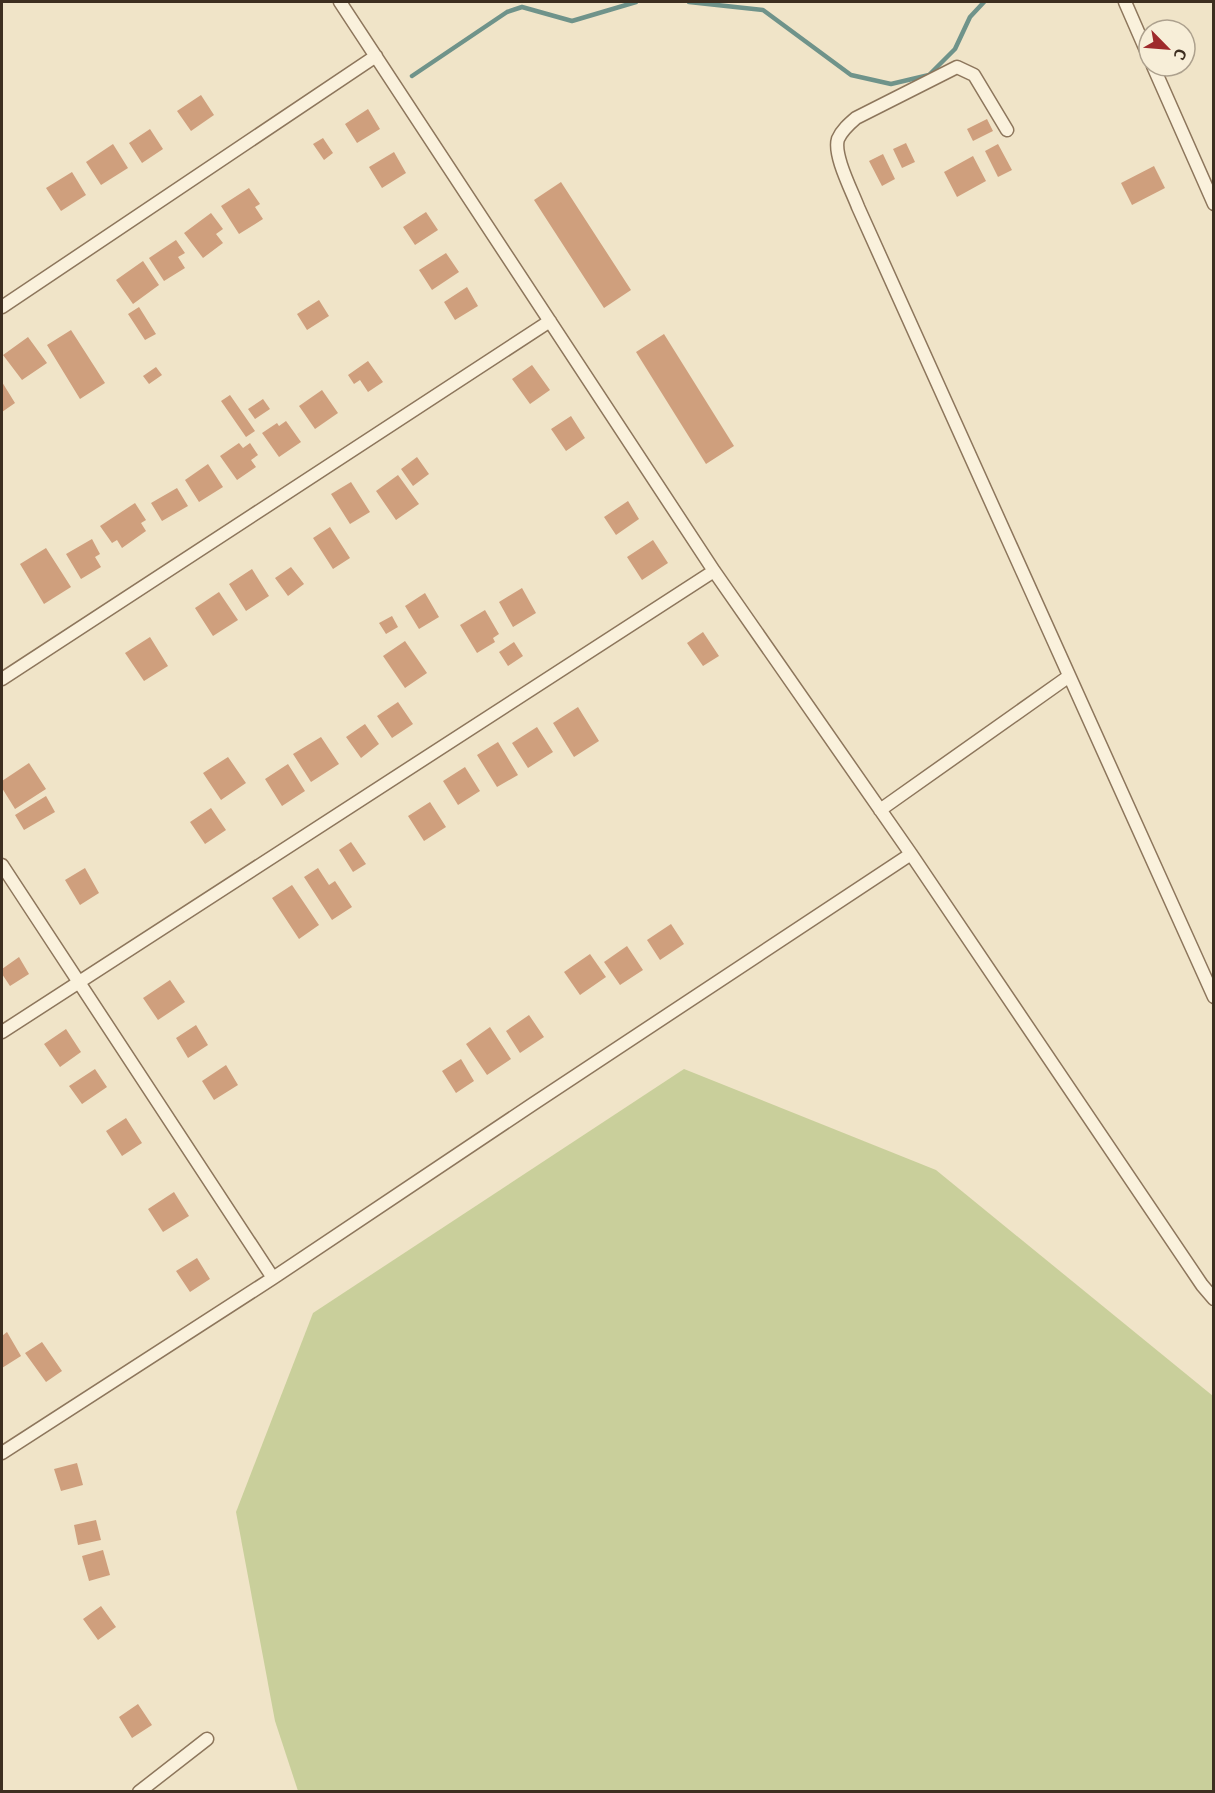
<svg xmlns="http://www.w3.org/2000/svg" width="1215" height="1793" font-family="Bitter,serif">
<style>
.green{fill:#c9cf9b}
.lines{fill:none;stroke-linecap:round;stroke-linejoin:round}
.stream{stroke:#6f938a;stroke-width:4.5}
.building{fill:#cf9f7d}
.minor-casing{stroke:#8d765c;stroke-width:15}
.minor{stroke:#faf1dc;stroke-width:12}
</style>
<rect width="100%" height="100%" fill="#f0e4c8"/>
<!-- green -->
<path class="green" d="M684,1069L936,1170L1213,1396V1791H298L275,1721L236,1512L313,1313Z"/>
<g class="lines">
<!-- stream -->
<path class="stream" d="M689,2L763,10L851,75L891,84L929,75L955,49L970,17L984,2
M412,76L507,12L522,7L572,21L636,2"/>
</g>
<!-- building -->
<path class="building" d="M201,95L214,115L191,131L177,111Z
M368,109L380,129L357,143L345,124Z
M987,119L993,131L973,141L967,129Z
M150,129L163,149L142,163L129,143Z
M323,138L333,153L324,160L313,144Z
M906,143L915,162L902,168L893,149Z
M113,144L128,168L101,185L86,162Z
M998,144L1012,170L998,177L985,151Z
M394,152L406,173L382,188L369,167Z
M883,154L895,179L882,186L869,161Z
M973,156L986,181L957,197L944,172Z
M1154,166L1165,188L1132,205L1121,183Z
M72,172L86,195L61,211L46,188Z
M561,182L631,290L604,308L534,200Z
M249,188L260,204L255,207L263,219L239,234L221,206Z
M426,212L438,230L415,245L403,227Z
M211,213L223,229L216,234L223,243L203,258L184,233Z
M176,240L185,253L178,257L185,268L164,281L149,258Z
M446,253L459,272L432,290L419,270Z
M143,261L159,285L133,304L116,280Z
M467,287L478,306L455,320L444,302Z
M319,300L329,316L307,330L297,314Z
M139,307L156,334L145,340L128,314Z
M71,330L105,383L80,399L47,345Z
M664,334L734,446L706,464L636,352Z
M28,337L47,363L22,380L3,355Z
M368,361L383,382L368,392L360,380L354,384L348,375Z
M532,365L550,390L530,404L512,379Z
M156,367L162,375L149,384L143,376Z
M2,382L15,403L2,412Z
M322,390L338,413L315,429L299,406Z
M230,395L255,431L246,437L221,401Z
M263,399L270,409L255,419L248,409Z
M571,416L585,438L566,451L551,429Z
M286,421L301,442L279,457L262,433L277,423L279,426Z
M239,443L243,448L250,443L258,455L251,460L256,467L237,480L220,456Z
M417,457L429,474L413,486L401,469Z
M208,464L223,487L199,502L185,480Z
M398,475L419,504L396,520L376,491Z
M351,482L370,512L350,524L331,494Z
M177,488L188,506L162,521L151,503Z
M628,501L639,519L616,535L604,517Z
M135,503L146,520L141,523L146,531L122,548L117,540L112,543L100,526Z
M330,527L350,558L333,569L313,538Z
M92,539L100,554L95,557L101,567L81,579L66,554Z
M653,540L668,563L642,580L627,557Z
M46,548L71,587L44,604L20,564Z
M291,567L304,584L288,596L275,578Z
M252,569L269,596L246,611L229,584Z
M522,588L536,613L513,627L499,602Z
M219,592L238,620L213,636L195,608Z
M425,593L439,617L419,629L405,606Z
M485,610L499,634L493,638L495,642L477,653L460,625Z
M392,616L398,627L386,634L379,623Z
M703,632L719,656L703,666L687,643Z
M150,637L168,666L144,681L125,653Z
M405,641L427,673L405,688L383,656Z
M514,642L523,656L508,666L499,652Z
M398,702L413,724L392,738L377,716Z
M578,707L599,741L574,757L553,723Z
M365,724L379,744L361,758L346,737Z
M537,727L553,752L528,768L512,743Z
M321,737L339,764L311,782L293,754Z
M498,742L518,775L497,787L477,755Z
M228,757L246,783L221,800L203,773Z
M29,763L46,789L15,809L2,788V781Z
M288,764L305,791L282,806L265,779Z
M465,767L480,791L458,805L443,781Z
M46,796L55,812L24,830L15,815Z
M430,802L446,827L424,841L408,816Z
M211,808L226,830L205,844L190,822Z
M351,842L366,864L353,872L339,850Z
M85,868L99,893L80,905L65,880Z
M318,868L329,885L335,881L352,907L332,920L304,877Z
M292,885L319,925L299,939L272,898Z
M671,924L684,944L660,960L647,940Z
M627,946L643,970L620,985L604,962Z
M590,954L606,977L580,995L564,972Z
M19,957L29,974L10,986L2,974V969Z
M170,980L185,1002L158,1020L143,998Z
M529,1015L544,1037L520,1053L506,1031Z
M196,1025L208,1045L188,1058L176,1038Z
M490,1027L511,1059L487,1075L466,1044Z
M66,1029L81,1052L60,1067L44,1044Z
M461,1059L474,1081L456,1093L442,1071Z
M226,1065L238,1085L214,1100L202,1081Z
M95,1069L107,1087L82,1104L69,1086Z
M126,1118L142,1143L122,1156L106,1131Z
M174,1192L189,1216L163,1232L148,1209Z
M197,1258L210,1279L190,1292L176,1271Z
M7,1332L21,1356L2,1368V1336Z
M42,1342L62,1371L46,1382L25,1353Z
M77,1463L83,1485L61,1491L54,1469Z
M96,1520L101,1540L78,1545L74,1525Z
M103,1550L110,1575L89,1581L82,1556Z
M101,1606L116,1627L98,1640L83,1619Z
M138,1704L152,1725L132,1738L119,1717Z"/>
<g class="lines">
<!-- minor casing -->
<g class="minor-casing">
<path id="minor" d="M340,2L714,571L911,854L1202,1285L1214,1299
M1125,2L1149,57
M1153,66L1214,204
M1007,130L974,75L957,67L856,118C849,124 842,130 838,139C833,155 852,191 858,207L1214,997
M2,307L376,56
M2,679L550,321
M880,810L1068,677
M2,865L273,1278
M2,1032L714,571
M2,1453L273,1278L533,1104L911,854
M139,1792L207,1739"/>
</g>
<!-- minor -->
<use href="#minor" class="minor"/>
</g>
<!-- border -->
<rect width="1215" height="1793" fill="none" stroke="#3d2e20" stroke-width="6"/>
<!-- north arrow -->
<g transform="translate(1167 48) rotate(115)"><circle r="28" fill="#f7eed8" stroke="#ada18e" stroke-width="1.5"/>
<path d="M0-4.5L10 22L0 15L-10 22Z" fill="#9e2a2b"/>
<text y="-9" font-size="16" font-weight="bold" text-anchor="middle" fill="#3d2e20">С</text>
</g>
</svg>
